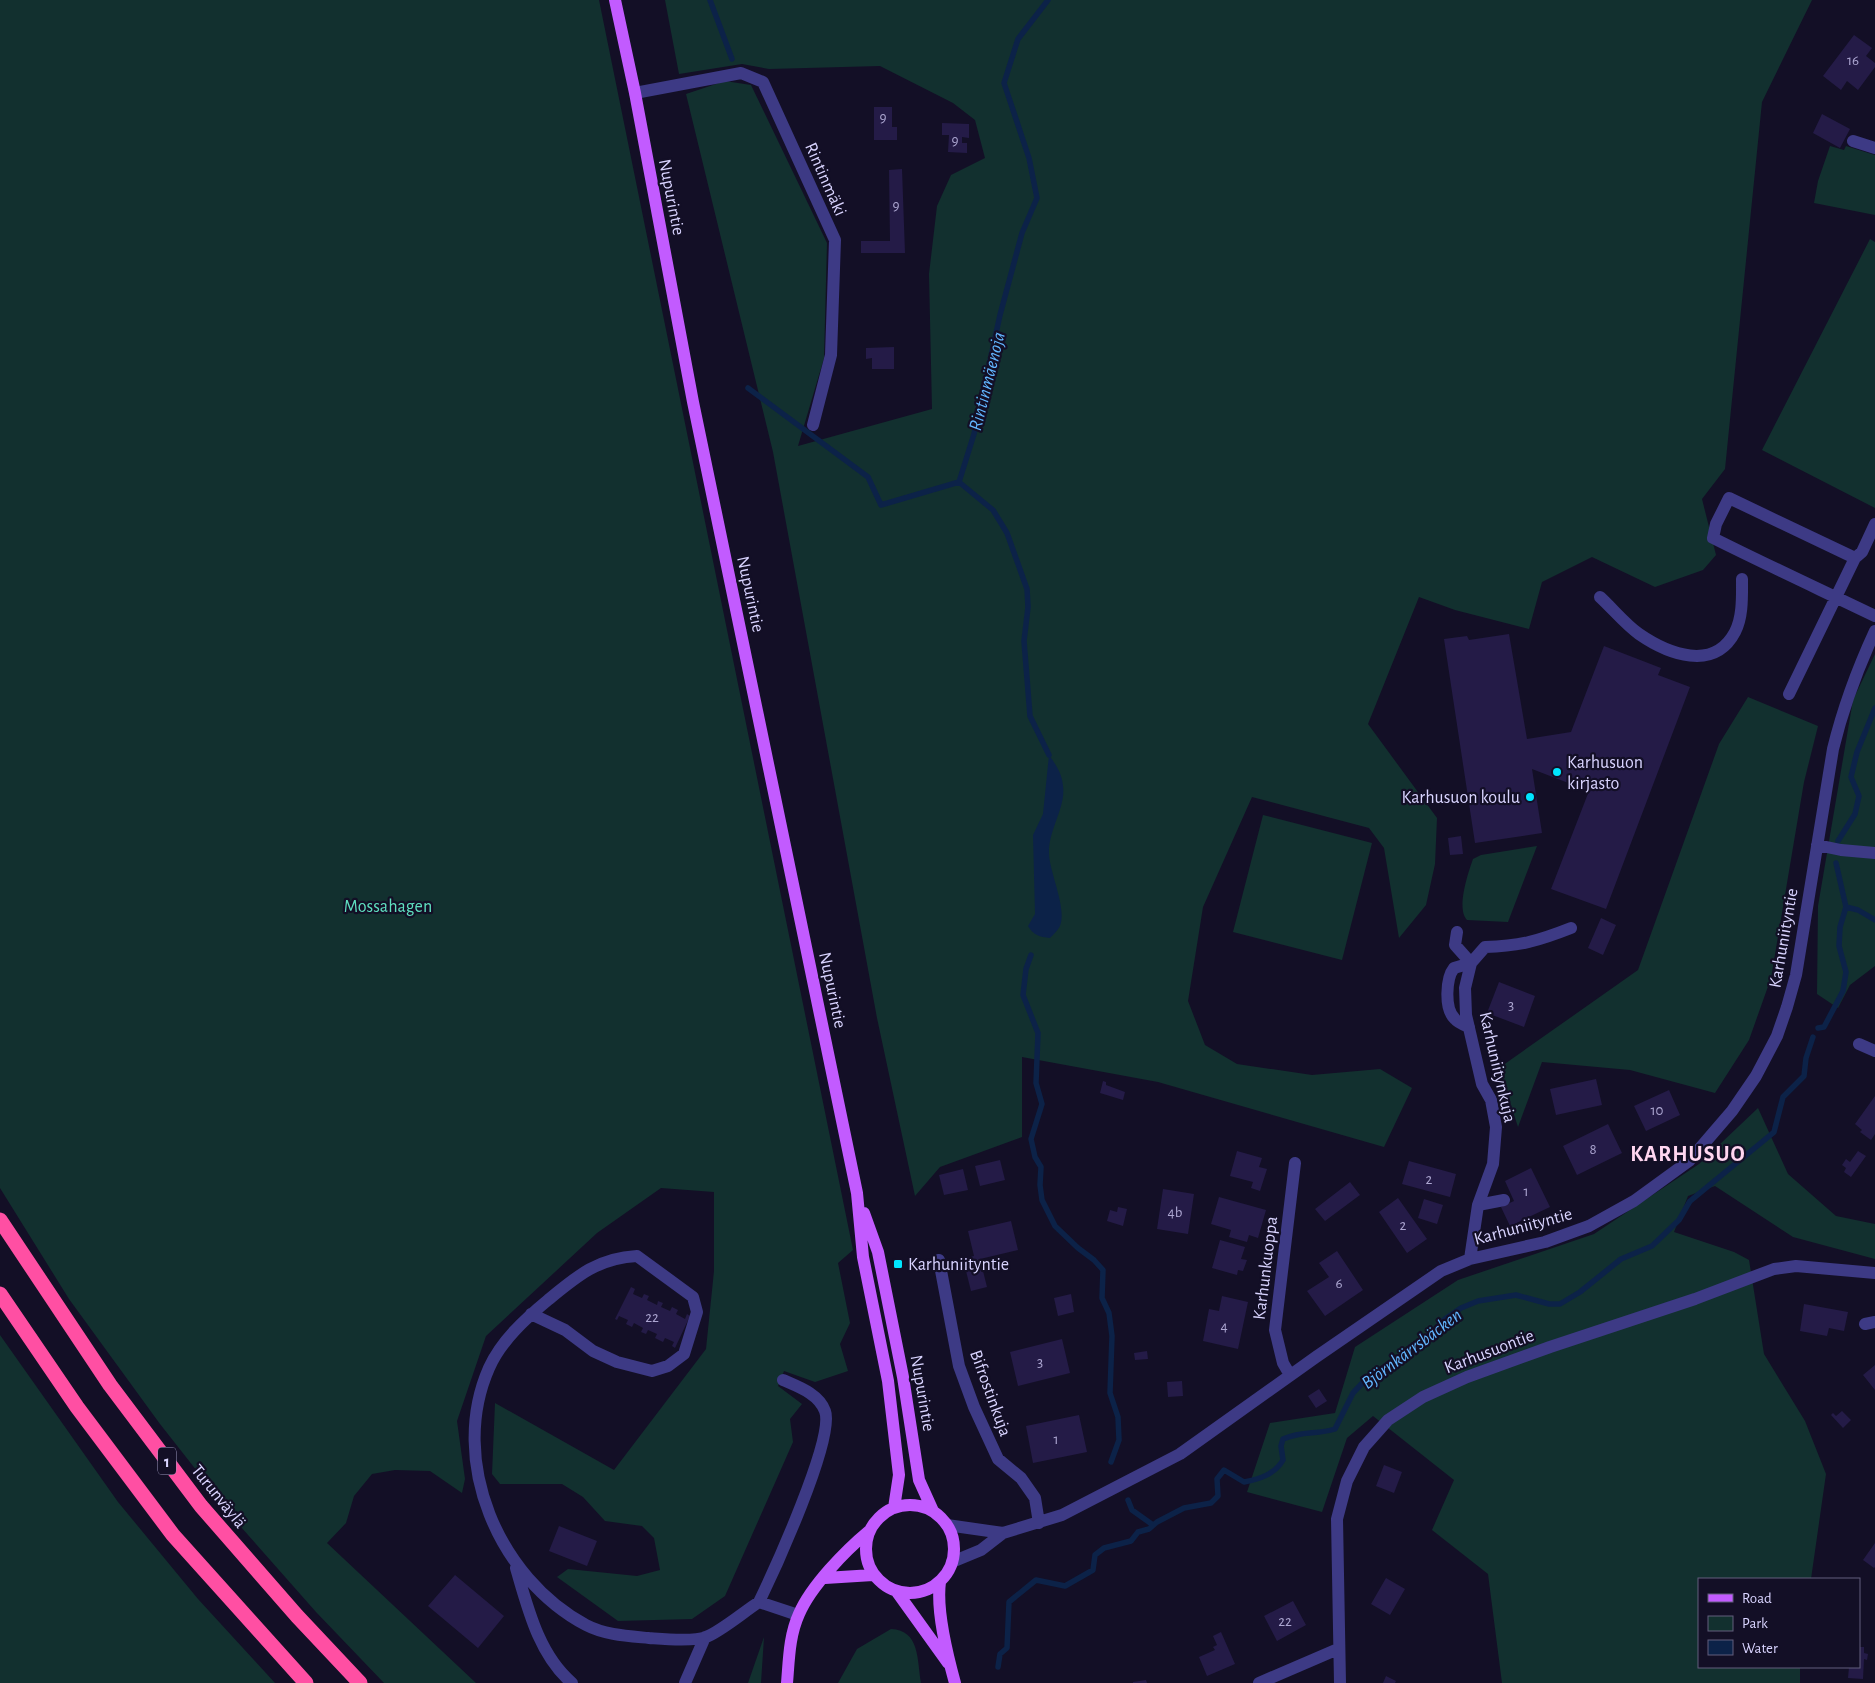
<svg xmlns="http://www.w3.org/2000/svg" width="1875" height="1683" font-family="'Alegreya Sans',sans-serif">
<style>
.green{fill:#12302f}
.water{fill:#0c2248}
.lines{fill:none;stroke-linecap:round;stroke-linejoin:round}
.stream{stroke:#0c2248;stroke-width:5.5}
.building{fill:#241b47}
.minor{stroke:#3d3a85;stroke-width:12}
.major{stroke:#c25bff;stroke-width:12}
.highway{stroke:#ff4fa3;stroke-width:15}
.poi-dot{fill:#00e5ff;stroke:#130f26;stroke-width:2}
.labels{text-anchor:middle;stroke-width:4.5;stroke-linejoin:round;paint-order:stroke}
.number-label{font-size:15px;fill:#aca6d1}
.shield{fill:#130f26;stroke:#9e99be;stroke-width:1}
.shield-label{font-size:16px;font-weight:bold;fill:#d9d4ff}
.street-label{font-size:18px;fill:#d9d4ff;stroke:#130f26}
.poi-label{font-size:18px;fill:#d9d4ff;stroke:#130f26;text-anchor:start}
.park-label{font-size:18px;fill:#5fe0c0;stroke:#130f26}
.water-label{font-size:19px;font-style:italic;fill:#62b6ff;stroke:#130f26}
.district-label{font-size:22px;font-weight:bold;letter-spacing:1px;fill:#ffd6f0;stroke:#130f26}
</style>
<rect width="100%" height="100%" fill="#130f26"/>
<!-- green -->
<path class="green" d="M0,0H599L853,1250L838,1263L850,1323L840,1344L848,1371L815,1382L784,1371L778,1386L802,1404L790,1419L793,1442L725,1596L692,1619L618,1621L557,1577L568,1569L637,1576L660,1570L654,1538L642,1526L605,1521L583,1497L562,1484H500L492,1474L495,1403L614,1470L706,1349L714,1271V1192L661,1188L597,1233L486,1336L457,1421L465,1479L462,1493L430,1471L395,1470L372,1474L354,1496L346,1523L327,1543L476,1683H384L316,1612L241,1527L160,1424L69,1299L0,1188Z
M665,0H1812L1762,102L1725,469L1702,499L1716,555L1703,570L1655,587L1592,557L1542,582L1529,629L1455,610L1419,597L1368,724L1437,818L1435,864L1426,905L1399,938L1384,848L1369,828L1252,797L1203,907L1188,1001L1205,1045L1237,1064L1312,1075L1380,1069L1412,1088L1384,1147L1158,1082L1022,1057V1137L940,1167L915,1196L877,1018L773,452L686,94L725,81L751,85L827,243L824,358L798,446L932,409L929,274L937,206L951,175L985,158L975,120L953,103L880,66L769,69L742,64L679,74Z
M1830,146L1844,150L1846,146L1875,155V215L1814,203L1818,181Z
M1870,239L1875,242V508L1762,450Z
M1875,654V966L1850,985L1838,1008L1817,994L1818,906L1853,700Z
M1748,697L1818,726L1804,782L1771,978L1749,1040L1715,1093L1630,1070L1542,1062L1518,1127L1499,1068L1638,970L1719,744Z
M1263,815L1372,843L1342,960L1233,932Z
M1537,846L1508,922L1467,920C1456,909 1468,873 1473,859L1481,855Z
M1758,1108L1788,1174L1836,1216L1875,1224V1259L1793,1237L1715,1186L1688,1196L1674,1232L1734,1252L1749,1260L1764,1354L1805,1421L1826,1474L1811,1579H1699V1667H1800V1683H1502L1488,1574L1432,1530L1454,1480L1373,1416L1347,1438L1322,1512L1247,1492L1270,1423L1335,1413L1355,1347L1458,1280L1594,1234L1699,1164Z
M0,1335L118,1502L198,1599L275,1683H0Z
M891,1629C920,1630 917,1660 921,1683H838L857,1649Z
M764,1637L761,1683H748Z"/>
<!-- water -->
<path class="water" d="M1049,755C1056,765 1062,773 1063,786C1066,808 1048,830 1049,854C1050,874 1067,908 1060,926C1058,930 1053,935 1050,938C1040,937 1033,935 1028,926L1035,914L1033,835L1043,814Z"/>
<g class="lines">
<!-- stream -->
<path class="stream" d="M710,0L732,59
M748,388L868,477L881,505L959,482
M959,482L974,434L1000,315L1022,233L1037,198L1029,158L1004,83L1018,39L1048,0
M959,482L993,510L1007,533L1027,589L1028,607L1024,641L1030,716L1049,755
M1838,841L1855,814L1859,796L1851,777L1857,752L1875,708
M1846,907L1858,910L1875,920
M1031,955L1026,969L1023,995L1038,1033L1036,1083L1042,1104L1031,1139L1035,1157L1041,1167L1040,1185L1042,1200L1055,1226L1078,1248L1094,1260L1103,1270L1102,1298L1109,1313L1112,1336L1110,1393L1118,1417L1119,1440L1111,1462
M1818,1028L1824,1027L1843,991L1846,972L1839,946L1840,927L1846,907L1836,863
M1128,1500L1132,1510L1153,1525
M998,1667L1000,1654L1007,1648L1009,1602L1036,1580L1065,1586L1093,1570L1095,1555L1104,1548L1131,1541L1138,1532L1149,1529L1157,1522L1184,1508L1211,1503L1218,1496L1217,1479L1224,1470L1244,1482C1260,1479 1275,1474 1283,1460L1281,1446L1283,1439C1303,1430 1316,1435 1335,1429L1353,1393L1369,1376L1414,1350L1445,1319L1461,1308L1478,1301L1516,1295L1549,1304H1560L1580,1292L1621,1259L1652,1246L1679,1220L1690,1201L1774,1132L1783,1097L1804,1076L1806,1058L1813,1037"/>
</g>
<!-- building -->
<path class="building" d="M1854,35L1872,48L1866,56L1875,63V67L1858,90L1847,81L1841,90L1823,76Z
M874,107H892V127H897V140H874Z
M1822,114L1850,129L1840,148L1813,133Z
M942,123L969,124V138L962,137V143H967V153L948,152L949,135H942Z
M902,169L905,253H861V241H890L889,170Z
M894,347V369H872V358L866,359V348Z
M1509,634L1527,739L1571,732L1604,646L1661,668L1658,675L1690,687L1606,909L1551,889L1589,791L1532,769L1542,833L1475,843L1444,639L1467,636L1469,640Z
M1461,836L1463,854L1450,855L1448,838Z
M1601,918L1616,925L1603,955L1588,948Z
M1499,982L1535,996L1524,1027L1487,1013Z
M1596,1079L1602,1105L1556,1115L1550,1089Z
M1103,1081L1106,1082V1085L1125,1092L1123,1100L1100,1093Z
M1669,1090L1680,1115L1646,1131L1634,1106Z
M1875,1096V1134L1871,1140L1860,1132L1862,1130L1855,1124Z
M1608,1124L1622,1153L1577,1175L1563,1146Z
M1237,1151L1262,1158L1259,1167L1267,1169L1260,1191L1251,1188L1253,1182L1230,1176Z
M1858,1151L1866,1156L1851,1177L1844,1172L1846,1168L1842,1165L1846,1159L1850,1162Z
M1000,1160L1005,1180L980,1186L975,1166Z
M1409,1161L1456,1174L1450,1197L1402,1184Z
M1531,1168L1550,1207L1510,1226L1501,1207L1514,1201L1505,1181Z
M963,1169L968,1190L944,1195L939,1175Z
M1350,1182L1360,1195L1325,1221L1315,1209Z
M1163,1189L1194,1194L1188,1234L1157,1229Z
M1219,1197L1266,1210L1258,1238L1249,1235L1247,1242L1229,1237L1231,1230L1211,1224Z
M1398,1198L1427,1239L1407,1253L1379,1212Z
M1424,1199L1443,1205L1437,1224L1418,1218Z
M1118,1207L1127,1209L1123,1226L1107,1221L1110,1210L1117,1212Z
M1011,1221L1018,1250L980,1259L987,1287L971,1291L963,1259L974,1256L968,1231Z
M1220,1240L1245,1247L1241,1259L1247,1260L1243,1271L1238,1270L1237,1275L1212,1268Z
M1337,1251L1363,1290L1325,1316L1307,1291L1329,1277L1319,1263Z
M631,1287L635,1289L633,1294L642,1298L644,1294L649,1296L647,1300L657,1305L658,1301L663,1303L661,1307L670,1311L672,1307L678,1310L676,1314L685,1319L687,1314L690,1316L675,1348L672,1346L674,1342L665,1338L663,1342L655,1338L657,1334L648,1330L646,1334L641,1332L643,1328L634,1323L632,1327L626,1324L628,1320L619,1316L617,1320L615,1319Z
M1071,1294L1074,1312L1058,1316L1054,1298Z
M1222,1296L1248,1302L1238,1349L1203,1341L1209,1309L1219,1311Z
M1804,1304L1848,1312L1844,1331L1829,1328L1827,1336L1800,1331Z
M1062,1339L1070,1373L1018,1386L1010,1352Z
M1147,1351L1148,1359L1135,1360L1134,1353Z
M1875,1365V1390L1863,1375Z
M1182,1381L1183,1396L1168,1397L1167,1382Z
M1319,1389L1327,1401L1316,1408L1308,1396Z
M1842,1411L1851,1420L1843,1428L1831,1415L1833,1413L1836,1416Z
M1079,1415L1087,1452L1033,1463L1026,1426Z
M1384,1465L1402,1472L1394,1493L1376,1486Z
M559,1526L597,1541L587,1566L549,1551Z
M1875,1543V1567L1874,1568L1863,1560Z
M455,1575L504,1616L478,1648L428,1606Z
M1386,1578L1405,1589L1390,1615L1371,1604Z
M1293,1601L1306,1625L1277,1641L1264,1616Z
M1221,1632L1235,1664L1207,1676L1199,1657L1215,1650L1213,1647L1217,1645L1213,1636Z
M1859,1647H1864V1653L1868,1654L1867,1660L1864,1659L1863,1679L1848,1678L1849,1667H1859Z
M1386,1676L1396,1681L1395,1683H1383Z
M1146,1680L1147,1683H1133V1682Z"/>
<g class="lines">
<!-- minor -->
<path class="minor" d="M635,93L741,73L763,82L835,240L831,355L813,425
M1853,141L1875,148
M1855,558L1862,552L1875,524
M1600,597C1613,609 1625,624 1639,634C1668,654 1714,672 1735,632C1743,617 1742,596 1742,579
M1789,694C1811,649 1833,604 1855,558L1729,498L1716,524L1713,538C1767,565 1821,590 1875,616
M1817,845L1841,850L1875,853
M1457,932L1455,945L1471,963
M1469,1027C1464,1025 1458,1023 1455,1019C1444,1009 1446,978 1454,968L1471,963
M1859,1044L1875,1051
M1478,1205L1504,1200
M1470,1259L1478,1205L1493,1164L1496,1127L1491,1100L1482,1084L1466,1015L1465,988L1471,963L1485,947C1520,946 1538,941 1571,928
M939,1260L959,1366L974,1407L998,1459L1021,1478L1035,1498L1039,1523
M531,1314L565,1330L593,1351L617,1362L652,1371L668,1366L684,1354L697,1312L693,1297L637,1256C598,1258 577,1276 548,1300C525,1319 501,1341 489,1368C448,1461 499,1579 586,1625C605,1635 628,1636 649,1638C663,1639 693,1642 706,1637C720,1632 745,1611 759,1602L798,1615
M1865,1324L1875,1322
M1290,1375L1283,1363L1275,1330L1295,1163
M947,1525L1003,1533
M952,1562L981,1550L1003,1533L1062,1515L1180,1454L1316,1357L1441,1271L1470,1259L1545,1242L1589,1226L1634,1201L1689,1161L1732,1111L1756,1076L1777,1036L1787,1007L1796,975L1833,749C1843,708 1857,670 1875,631
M516,1568C528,1609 539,1655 572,1683
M759,1602C774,1571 835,1438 825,1411C819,1394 799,1387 783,1380
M685,1683L705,1637
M1259,1683L1338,1649
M1340,1683L1337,1519L1347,1481L1364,1447L1388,1420L1423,1397L1467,1377L1550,1347L1695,1299L1774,1269L1796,1266L1875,1273"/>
<!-- major -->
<path class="major" d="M615,0L635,93L693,402L857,1193L863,1257L888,1381L899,1475L894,1508
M864,1213L878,1252L903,1377L919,1480L933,1511
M866 1549a44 44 0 1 1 88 0a44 44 0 1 1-88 0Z
M825,1578L873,1575
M940,1582C936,1611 947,1654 955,1683
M897,1592L948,1663
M787,1683C789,1660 789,1636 799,1614C811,1586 845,1551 869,1531"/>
<!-- highway -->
<path class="highway" d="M0,1220L110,1385L201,1506L297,1616L360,1683
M0,1294L77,1407L173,1535L306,1683"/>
</g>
<!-- markers -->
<g class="poi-dot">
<circle cx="1557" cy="772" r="5"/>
<circle cx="1530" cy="797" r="5"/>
<rect x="893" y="1259" width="10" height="10" rx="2.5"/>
</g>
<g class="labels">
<!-- number labels -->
<g class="number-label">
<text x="1853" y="65">16</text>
<text x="883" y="122">9</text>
<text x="955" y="145">9</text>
<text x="896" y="210">9</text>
<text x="1511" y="1010">3</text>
<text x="1657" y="1115">10</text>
<text x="1593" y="1154">8</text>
<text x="1429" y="1184">2</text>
<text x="1526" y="1196">1</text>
<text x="1175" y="1217">4b</text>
<text x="1403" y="1230">2</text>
<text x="1339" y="1288">6</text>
<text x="652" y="1322">22</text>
<text x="1224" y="1331">4</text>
<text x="1040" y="1367">3</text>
<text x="1056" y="1444">1</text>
<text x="1285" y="1626">22</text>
</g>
<!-- shield labels -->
<rect class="shield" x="158" y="1447.5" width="18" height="27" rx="4"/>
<g class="shield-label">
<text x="167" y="1467">1</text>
</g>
<!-- street labels -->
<g class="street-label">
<text transform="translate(826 179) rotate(66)" y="6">Rintinmäki</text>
<text transform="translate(672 197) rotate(79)" y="6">Nupurintie</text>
<text transform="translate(751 594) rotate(78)" y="6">Nupurintie</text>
<text transform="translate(1783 938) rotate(-80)" y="6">Karhuniityntie</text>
<text transform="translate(833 990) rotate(78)" y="6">Nupurintie</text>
<text transform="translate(1498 1067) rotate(77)" y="6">Karhuniitynkuja</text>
<text transform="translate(1523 1226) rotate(-15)" y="6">Karhuniityntie</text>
<text transform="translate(1265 1268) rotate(-83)" y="6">Karhunkuoppa</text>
<text transform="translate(1489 1351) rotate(-21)" y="6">Karhusuontie</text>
<text transform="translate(923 1393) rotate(80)" y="6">Nupurintie</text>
<text transform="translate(991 1393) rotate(70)" y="6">Bifrostinkuja</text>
<text transform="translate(219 1496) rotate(51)" y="6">Turunväylä</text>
</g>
<!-- poi labels -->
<g class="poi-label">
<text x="1567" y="768">Karhusuon<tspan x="1567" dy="21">kirjasto</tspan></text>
<text x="1520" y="803" text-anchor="end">Karhusuon koulu</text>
<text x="908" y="1270">Karhuniityntie</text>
</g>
<!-- park labels -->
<g class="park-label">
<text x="388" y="912">Mossahagen</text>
</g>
<!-- water labels -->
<g class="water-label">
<text transform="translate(986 381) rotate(-76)" y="7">Rintinmäenoja</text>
<text transform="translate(1411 1348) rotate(-37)" y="7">Björnkärrsbäcken</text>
</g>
<!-- district labels -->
<g class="district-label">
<text x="1688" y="1161">KARHUSUO</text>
</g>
</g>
<!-- legend -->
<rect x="1698" y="1578" width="162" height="90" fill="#130f26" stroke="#625e7d"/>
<rect x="1708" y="1594" width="25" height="8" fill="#c25bff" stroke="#625e7d"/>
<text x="1742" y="1603" font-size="15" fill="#d9d4ff">Road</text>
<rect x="1708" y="1616" width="25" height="15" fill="#12302f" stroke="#625e7d"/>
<text x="1742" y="1628" font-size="15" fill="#d9d4ff">Park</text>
<rect x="1708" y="1640" width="25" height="15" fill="#0c2248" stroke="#625e7d"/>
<text x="1742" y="1653" font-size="15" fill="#d9d4ff">Water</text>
</svg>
